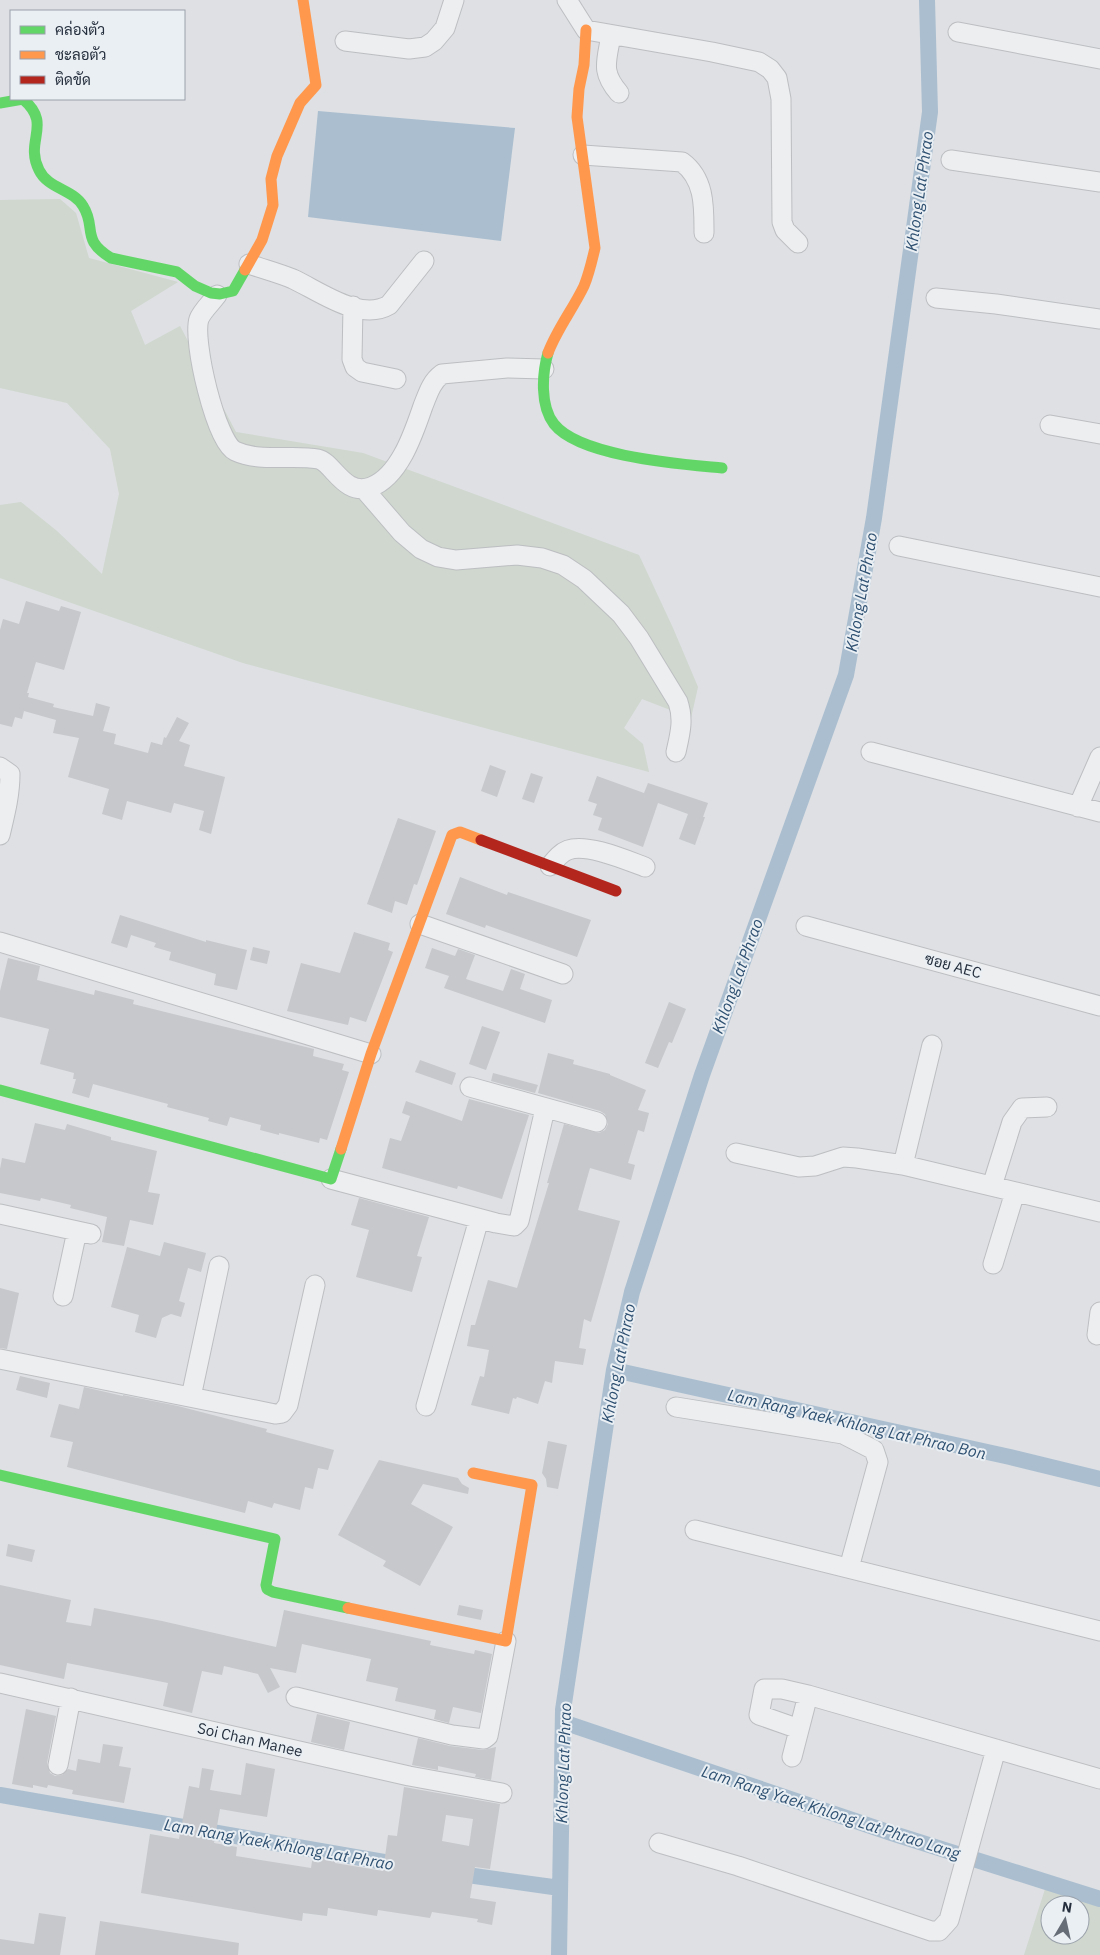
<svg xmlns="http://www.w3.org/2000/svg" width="1100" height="1955" font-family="'IBM Plex Sans',Sarabun,sans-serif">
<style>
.green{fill:#cfd7ce;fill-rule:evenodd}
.water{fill:#aabed0}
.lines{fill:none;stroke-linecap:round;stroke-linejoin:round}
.canal{stroke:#aabed0;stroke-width:16}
.building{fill:#c6c8cb;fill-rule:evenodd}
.street-casing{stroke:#bcbec1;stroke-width:21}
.street{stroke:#edeef0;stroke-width:19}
.fast{stroke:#63d668;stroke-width:11}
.slow{stroke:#ff974d;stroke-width:11}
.jam{stroke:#b3261e;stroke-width:11}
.labels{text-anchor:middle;stroke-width:4;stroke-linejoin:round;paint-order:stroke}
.street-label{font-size:15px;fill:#252f3d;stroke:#eaeff4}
.water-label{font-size:16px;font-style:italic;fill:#2e5071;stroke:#eaeff4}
</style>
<rect width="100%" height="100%" fill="#dee0e3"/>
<!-- green -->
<path class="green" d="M60,199L76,213L89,258L178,282L131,311L145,345L180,326L236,432L363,453L639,555L673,628L698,687L691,718L642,699L624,728L643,744L649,772L243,663L0,578V505L21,502L57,531L102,574L119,494L110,449L67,403L0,388V200Z
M1045,1889L1100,1906V1955H1024ZM1050,1905H1080V1935H1050Z"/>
<!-- water -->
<path class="water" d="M318,111L515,128L501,241L308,217Z"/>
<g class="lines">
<!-- canal -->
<path class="canal" d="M614,1370L1010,1457L1100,1479
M563,1722L891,1833L1100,1899
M0,1795L407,1866
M453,1873L560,1888
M559,1955L563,1710L614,1370L632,1292L702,1075L846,675L874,518L930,112L927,0"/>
</g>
<!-- building -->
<path class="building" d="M26,601L59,611L61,606L81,612L64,670L36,662L27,693H29L28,697L54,704L53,707L93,716L96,703L110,707L103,731L116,734L114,744L148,753L151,742L162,745L164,737L166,738L177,717L189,723L179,741L190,745L184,766L225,777L211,834L199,830L204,811L174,803L171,813L127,801L122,820L102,814L109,789L68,777L79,738L53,733L56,720L24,711L22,719L15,717L12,727L0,724V630L3,619L19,624Z
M490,765L506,771L497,797L481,791Z
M531,773L543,777L534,803L522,799Z
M597,776L644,793L648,783L708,803L703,817H705L695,845L679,839L688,814L658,803L643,847L598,830L602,818L593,815L597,804L588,801Z
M398,818L436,831L417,885L414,884L407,905L395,901L392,913L367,904Z
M460,877L507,895L508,892L591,920L577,957L486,925L485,928L446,914Z
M120,915L206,942V940L247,950L237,990L214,985L216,974L169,960L171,952L154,947L156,943L131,935L127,948L111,943Z
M354,932L390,943L388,950L393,952L366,1022L350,1017L348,1025L287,1011L301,963L340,973Z
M253,947L270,951L267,964L250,960Z
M432,948L455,956L458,949L475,955L466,979L503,991L511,969L525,974L520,989L552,1000L545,1023L444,988L449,976L425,968Z
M8,958L40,966L37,980L94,995L95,990L134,1000L133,1004L314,1049L313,1056L344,1064L342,1070L349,1072L327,1140L320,1138L319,1143L279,1133V1135L260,1130L261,1125L230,1117L227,1126L208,1121L209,1118L167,1107L168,1104L93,1084L89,1098L72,1093L76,1079H73L74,1073L40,1064L49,1029L0,1017V991Z
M669,1002L686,1009L672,1043L669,1042L658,1068L645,1063Z
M482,1026L500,1032L486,1070L469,1064Z
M548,1053L574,1060L573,1064L610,1074V1075L646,1090L638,1110L649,1113L644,1132L638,1130L628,1163L635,1165L631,1180L590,1168L578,1210L620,1221L591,1322L584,1319L579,1348L586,1349L583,1365L555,1361L552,1383L545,1381L538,1404L517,1397L516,1399L513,1398L509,1414L471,1405L480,1376L484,1377L489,1350L467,1346L471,1325H475L488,1280L517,1288L549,1183H547L564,1124L599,1133L605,1130L608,1124L605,1114L600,1111L538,1093Z
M420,1060L456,1073L452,1085L415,1072Z
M493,1073L538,1085L535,1093L491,1081Z
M469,1099L529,1115L502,1199L458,1186L457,1189L382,1168L390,1138L401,1141L410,1116L402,1113L406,1101L462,1121Z
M35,1123L65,1130L67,1124L111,1137V1140L157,1151L148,1192L160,1194L153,1225L130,1220L124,1246L102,1242L107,1217L70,1208L71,1205L41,1198L40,1201L0,1193V1169L2,1158L25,1163Z
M359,1198L429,1217L417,1256L422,1257L412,1292L356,1277L369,1230L351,1225Z
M164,1242L206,1253L201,1272L188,1268L179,1301L185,1303L181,1317L171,1314L162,1318L156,1338L135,1332L139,1315L111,1307L127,1247L160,1256Z
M0,1288L19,1293L7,1349L0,1348Z
M20,1376L50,1383L47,1398L16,1390Z
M84,1387L123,1396V1395L178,1406L267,1429L266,1432L334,1450L328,1470L318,1468L313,1489L305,1487L300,1510L274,1503L272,1508L248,1501L245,1513L67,1467L73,1442L50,1437L59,1404L79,1409Z
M548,1441L567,1445L558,1489L547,1487L546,1479L542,1473Z
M379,1460L458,1478L462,1484L469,1488L468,1494L423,1484L411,1504L453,1527L420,1586L383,1566L386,1561L338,1535Z
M8,1544L35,1550L32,1562L6,1556Z
M0,1585L71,1600L66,1622L91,1626L94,1608L162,1621L276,1647L284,1610L431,1641L430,1645L474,1654L475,1650L492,1654L481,1713L453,1707L449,1723L434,1719L436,1710L395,1701L398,1688L366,1681L371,1659L302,1644L296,1673L270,1668L280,1687L268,1693L258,1674L224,1666L222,1675L202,1671L192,1713L163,1706L168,1683L67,1663L64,1679L0,1665Z
M459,1605L483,1610L481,1620L457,1615Z
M26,1709L56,1716L47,1763L50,1773L55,1776L62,1775L68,1769L76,1771L78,1759L100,1763L103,1744L123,1747L119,1766L131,1768L124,1803L72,1794L73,1790L48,1785L47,1788L33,1785V1788L12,1784Z
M317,1714L350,1722L344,1750L311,1742Z
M418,1738L450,1746L483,1750L496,1747L491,1780L475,1777L476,1774L438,1766V1770L412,1765Z
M246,1763L275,1769L267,1817L220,1809L214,1843L237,1847L236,1856L311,1868L313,1855L336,1859L335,1863L383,1871L388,1835L397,1836L404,1787L500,1804L490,1869L475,1867L470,1898L496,1902L492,1925L477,1922L478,1919L432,1912L430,1918L378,1910L377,1916L328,1908L327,1916L303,1913L302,1921L141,1893L150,1834L179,1839L189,1786L199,1788L202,1768L214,1770L210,1790L241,1795ZM446,1815L473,1819L469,1846L442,1841Z
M39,1913L66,1917L60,1955H0V1939L34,1944Z
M100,1921L239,1943L238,1955H95Z"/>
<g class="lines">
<!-- street casing -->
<g class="street-casing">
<path id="street" d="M567,0L586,30L712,52L759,62L770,69L777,78L781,99L782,222L785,230L798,243
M958,32L1100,59
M611,35C607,61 600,71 619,93
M345,41L409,49L425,47L434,41L445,28L454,0
M583,155L682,162C705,179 704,207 704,233
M951,160L1100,182
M249,264C263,269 279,273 293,279C319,291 360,322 389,305L424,261
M217,295C212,302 202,311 199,319C192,340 216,442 235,451C261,463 291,454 318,459C333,462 344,497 371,487C400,476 414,432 423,406C428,394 431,382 442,374L507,368L544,369
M936,298L996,304L1100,319
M353,306L352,359L355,367L362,372L396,379
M1050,425L1100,434
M364,489L402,533L421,549L438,557L456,560L517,555L542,558L563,565L584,579L621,614L639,638L678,702C684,720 680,734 676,752
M899,546L1100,587
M871,752L1100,812
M0,767L10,774C10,795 5,814 0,835
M1078,807L1100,757
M550,866C555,860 560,853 568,850C587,843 626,860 645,867
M420,924L563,974
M806,926L1100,1006
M0,942L371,1054
M470,1087L597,1122
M736,1153L799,1167L815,1166L843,1157L857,1158L903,1165L1100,1212
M903,1165L932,1045
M331,1179L496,1223L514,1226L519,1221L520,1217L545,1109
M992,1186L1012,1122L1022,1108L1047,1107
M0,1214L91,1234
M993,1264L1015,1192
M63,1296L77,1231
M1097,1335L1100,1312
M0,1359L275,1414L282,1413L288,1405L315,1285
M191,1397L219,1266
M426,1406L479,1219
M676,1407L843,1434L874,1450L878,1462L849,1568
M695,1530L1100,1631
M0,1683L409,1776L502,1793
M296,1697L452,1735L484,1739L488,1736L506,1641
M799,1729L759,1715L764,1689H782L808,1695L1100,1779
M792,1757L808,1695
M58,1765L71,1698
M659,1843L738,1866L931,1931H939L949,1920L996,1749"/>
</g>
<!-- street -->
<use href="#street" class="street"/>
<!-- fast -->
<path class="fast" d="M0,103L23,99C53,125 24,140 39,170C48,189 73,189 83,206C97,228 80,239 111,258L177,272L195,286L211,293L220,294L233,291L245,270
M548,353C542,374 540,406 554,424C580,457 682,464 722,468
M0,1090L331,1179L341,1149
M0,1475L275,1539L266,1585L267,1589L273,1592L348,1608"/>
<!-- slow -->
<path class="slow" d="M245,270L262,240L273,205L271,179L277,156L300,103L316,85L303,0
M548,353C557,329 573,309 584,286C589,274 592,261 595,248L577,117L579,89L584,65L586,30
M341,1149L371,1054L452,835L460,832L481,840
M348,1608L506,1641L532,1485L473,1473"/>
<!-- jam -->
<path class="jam" d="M481,840L616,891"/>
</g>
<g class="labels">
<!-- street labels -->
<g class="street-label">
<text transform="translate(953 966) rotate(15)" y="5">ซอย AEC</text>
<text transform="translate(250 1740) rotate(13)" y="5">Soi Chan Manee</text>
</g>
<!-- water labels -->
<g class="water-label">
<text transform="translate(919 191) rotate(-82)" y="6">Khlong Lat Phrao</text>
<text transform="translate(861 592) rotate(-80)" y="6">Khlong Lat Phrao</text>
<text transform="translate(737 976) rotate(-70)" y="6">Khlong Lat Phrao</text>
<text transform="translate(618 1363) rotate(-79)" y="6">Khlong Lat Phrao</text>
<text transform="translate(857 1424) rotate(13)" y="6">Lam Rang Yaek Khlong Lat Phrao Bon</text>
<text transform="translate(563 1763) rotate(-88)" y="6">Khlong Lat Phrao</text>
<text transform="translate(831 1812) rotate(18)" y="6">Lam Rang Yaek Khlong Lat Phrao Lang</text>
<text transform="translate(279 1844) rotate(10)" y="6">Lam Rang Yaek Khlong Lat Phrao</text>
</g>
</g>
<!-- legend -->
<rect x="10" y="10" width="175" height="90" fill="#eaeff4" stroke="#9ba2ab"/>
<rect x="20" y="26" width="25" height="8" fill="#63d668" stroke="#9ba2ab"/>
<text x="55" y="35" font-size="15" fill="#252f3d">คล่องตัว</text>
<rect x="20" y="51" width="25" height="8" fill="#ff974d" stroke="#9ba2ab"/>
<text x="55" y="60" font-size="15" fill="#252f3d">ชะลอตัว</text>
<rect x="20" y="76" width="25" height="8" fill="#b3261e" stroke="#9ba2ab"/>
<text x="55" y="85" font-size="15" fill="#252f3d">ติดขัด</text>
<!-- north arrow -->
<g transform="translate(1065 1920) rotate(9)"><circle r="24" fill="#eaeff4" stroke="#9ba2ab"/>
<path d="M0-4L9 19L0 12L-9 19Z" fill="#666d77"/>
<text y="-8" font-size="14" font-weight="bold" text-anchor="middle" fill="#252f3d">N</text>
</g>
</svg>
